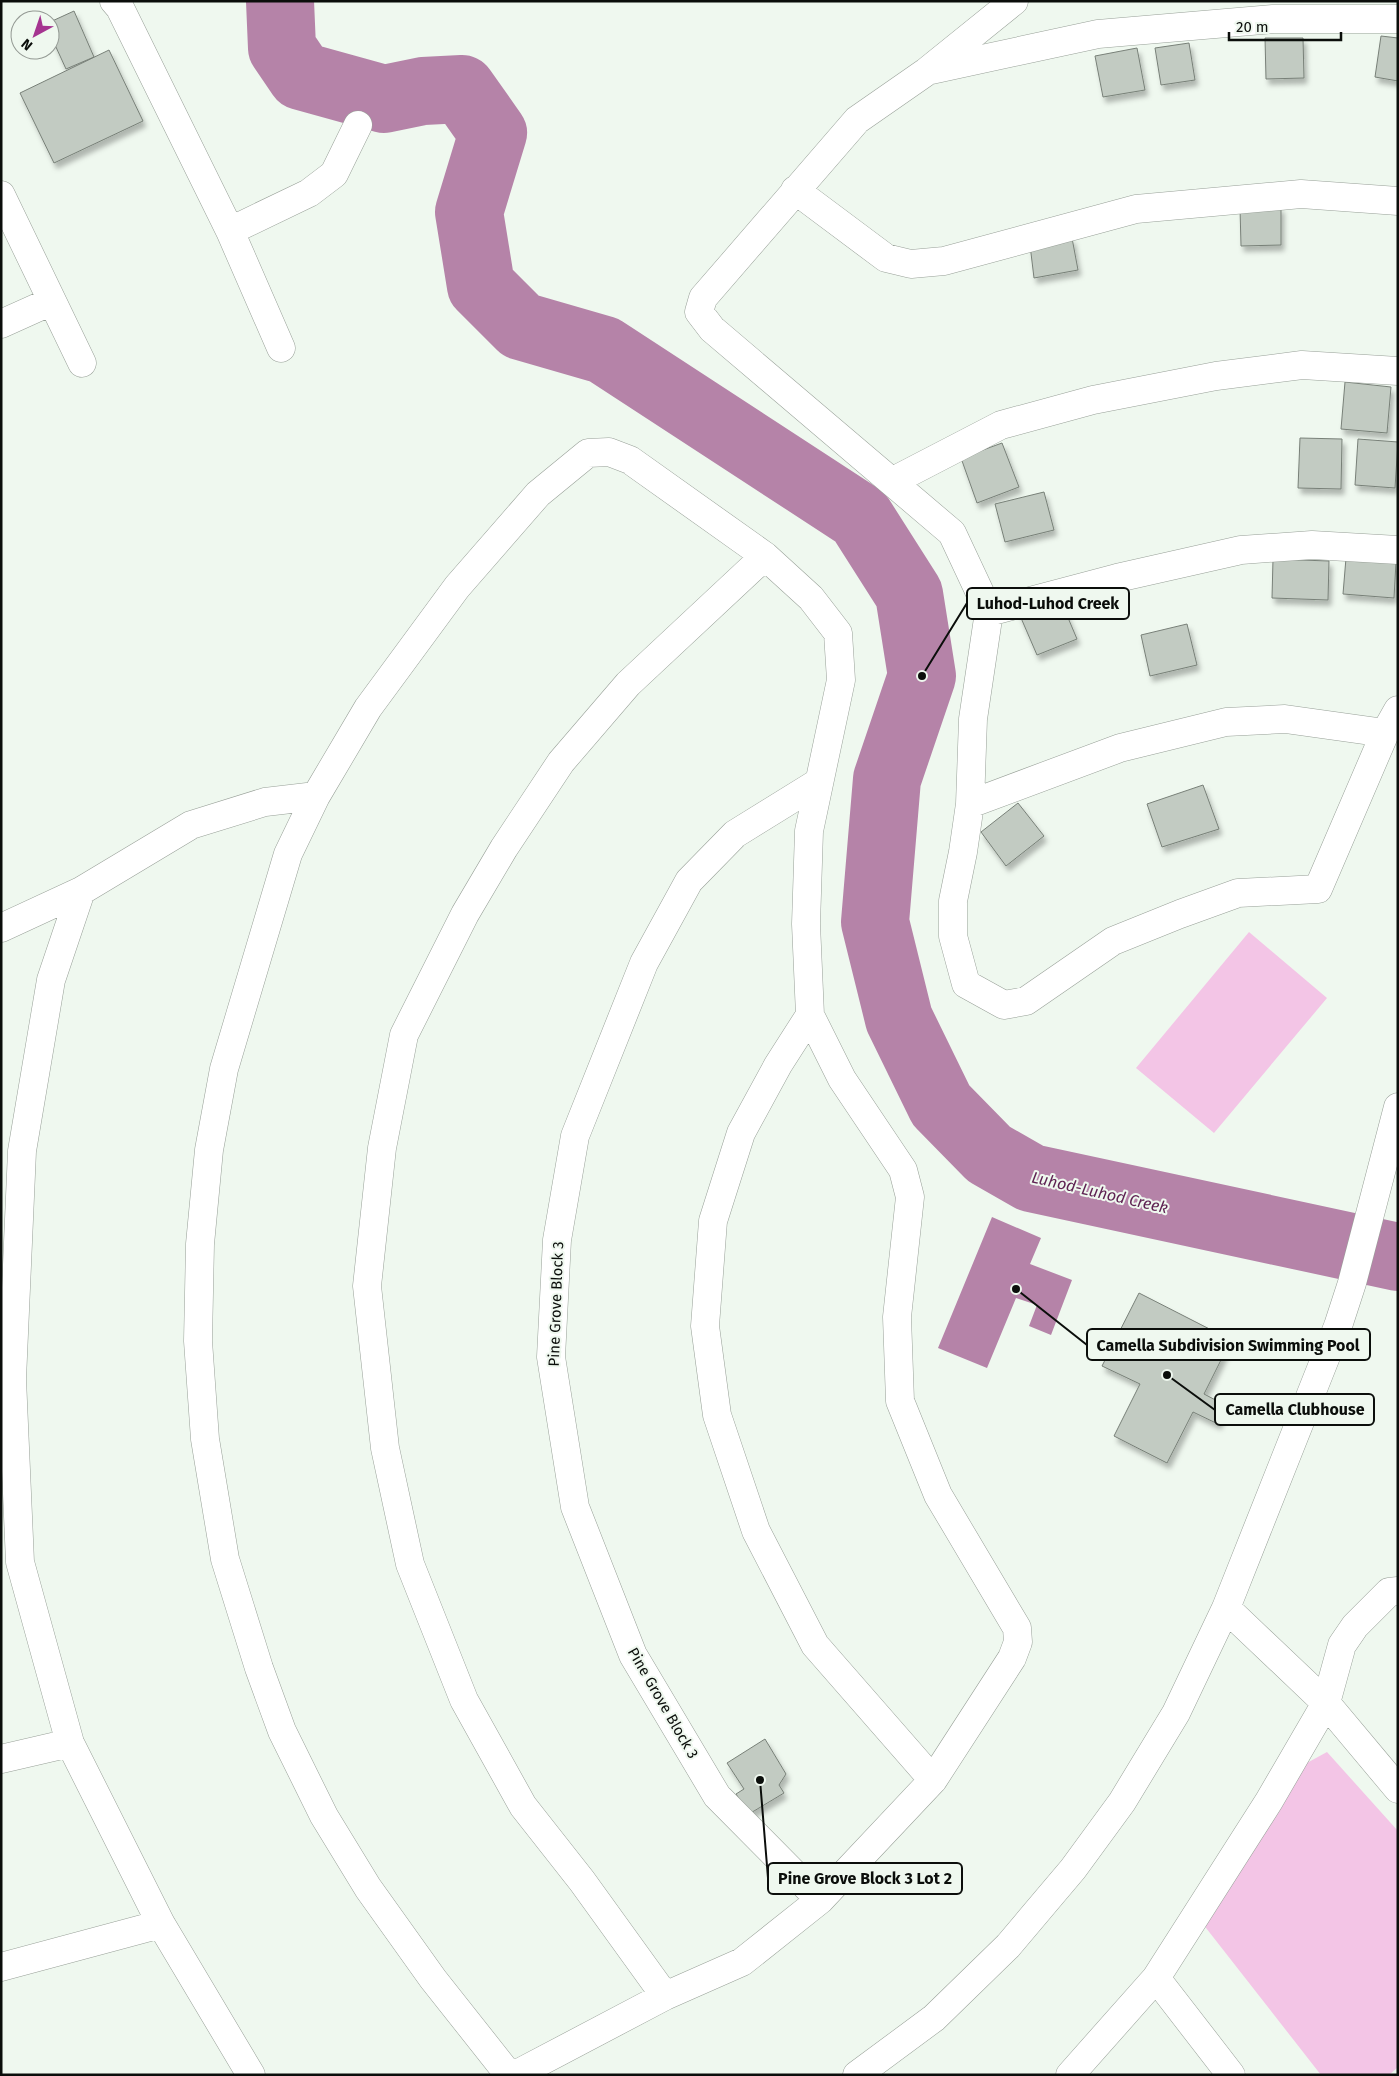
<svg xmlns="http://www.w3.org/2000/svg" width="1399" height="2076" font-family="'Fira Sans',sans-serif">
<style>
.green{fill:#f3c5e6}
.water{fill:#b583a8}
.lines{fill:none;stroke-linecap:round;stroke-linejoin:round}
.river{stroke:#b583a8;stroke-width:68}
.building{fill:#c2cbc2;stroke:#788078;filter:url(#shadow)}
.minor-casing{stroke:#98a098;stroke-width:29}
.minor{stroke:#fff;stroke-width:28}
.labels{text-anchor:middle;stroke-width:4;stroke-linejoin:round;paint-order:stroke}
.street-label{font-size:15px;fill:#0b0e0b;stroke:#eff8ef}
.water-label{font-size:16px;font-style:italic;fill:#5f2353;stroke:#eff8ef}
.leader{fill:none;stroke:#0b0e0b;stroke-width:2}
.callout-dot{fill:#0b0e0b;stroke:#eff8ef;stroke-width:2}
.callout{fill:#eff8ef;stroke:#0b0e0b;stroke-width:2}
.callout-label{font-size:16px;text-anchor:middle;font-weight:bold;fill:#0b0e0b}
</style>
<defs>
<filter id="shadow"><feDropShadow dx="3" dy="5.5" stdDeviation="2.5" flood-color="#0004"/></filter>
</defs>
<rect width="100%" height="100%" fill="#eff8ef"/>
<!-- green -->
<path class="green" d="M1249,932L1327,998L1214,1133L1136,1068Z
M1327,1752L1398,1831V2067L1389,2075H1321L1199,1919L1279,1812L1305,1764Z"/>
<!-- water -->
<path class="water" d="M992,1217L1041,1238L1030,1264L1072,1280L1051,1335L1029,1326L1037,1305L1016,1298L987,1368L938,1348Z"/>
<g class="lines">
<!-- river -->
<path class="river" d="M280,1L282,48L301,76L384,99L423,91L462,89L493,133L469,212L481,286L521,326L604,350L860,517L909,594L922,676L887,779L875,922L899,1019L941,1105L989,1154L1031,1178L1398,1257"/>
</g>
<!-- building -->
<path class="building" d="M74,11L94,57L66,69L50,34V22Z
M1381,36L1398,38V81L1375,77Z
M1265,38H1303L1304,78L1266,79Z
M1189,43L1195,80L1161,85L1155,48Z
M1137,48L1145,90L1103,97L1095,56Z
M109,50L143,121L54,163L20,93Z
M1281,207V245L1241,246L1240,208Z
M1072,238L1078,270L1034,278L1030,245Z
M1345,382L1391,387L1387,433L1341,429Z
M1300,438L1342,439L1341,489L1298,488Z
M1358,439L1398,442L1395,488L1355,485Z
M1002,443L1019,487L977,503L961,458Z
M1044,492L1054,530L1005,542L995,504Z
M1346,558L1396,562L1394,598L1343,594Z
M1273,559L1329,561L1328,600L1272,598Z
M1058,594L1077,639L1037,655L1018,611Z
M1187,624L1197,665L1150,676L1141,635Z
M1203,785L1219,829L1162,847L1147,804Z
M1018,803L1044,836L1006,866L981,832Z
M1139,1293L1231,1340L1204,1394L1227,1406L1218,1424L1193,1412L1167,1463L1114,1436L1140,1384L1102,1366Z
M765,1739L786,1774L779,1785L784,1793L749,1814L736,1794L744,1789L727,1763Z"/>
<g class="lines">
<!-- minor casing -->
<g class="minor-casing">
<path id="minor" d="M114,1L120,8L230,231L281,348
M1014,1L926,72L857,120L703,298L699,312L712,329L952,533L989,612L973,719L970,804L963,852L953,901V936L966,984L1004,1005L1026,1001L1113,941L1180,914L1238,893L1318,889L1385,733L1398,710
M931,70L1098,34L1273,19H1398
M795,190L886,258L911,264L944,261L1136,209L1301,194L1398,201
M1,195L82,363
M230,231L309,193L334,174L358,125
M1,324L52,301
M893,481L1001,425L1093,400L1216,376L1302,365L1398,371
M989,612L1117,578L1241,550L1312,545L1398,550
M819,782L735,834L689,881L644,963L575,1136L557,1240L551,1357L575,1507L633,1655L717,1796L820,1900
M970,804L1120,748L1226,722L1285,719L1385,733
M81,891L51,980L22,1151L12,1379L20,1562L70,1743L161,1924L251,2075
M1,928L81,891L191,825L265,802L316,796
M810,1015L778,1065L741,1133L713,1221L705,1326L717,1415L756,1531L815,1645L933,1780
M1226,1608L1326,1703L1398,1789
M1,1759L70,1743
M1,1967L161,1924
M1156,1978L1231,2075
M665,1996L582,1881L523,1806L464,1700L410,1564L385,1448L367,1286L382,1148L404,1035L465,914L504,848L561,762L628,684L765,556
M509,2075L433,1979L368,1888L324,1816L282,1731L259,1668L225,1559L205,1439L198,1341L200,1244L209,1150L224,1069L288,854L316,796L368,708L457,587L538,494L588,453L609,452L630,460L765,556L811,598L838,633L841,680L809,831L806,924L810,1015L842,1079L903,1170L910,1197L897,1317L900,1401L938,1495L1017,1628L1018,1642L1012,1658L933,1780L820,1900L742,1962L665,1996L515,2075
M857,2075L934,2018L1008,1946L1073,1869L1122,1802L1176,1713L1226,1608L1338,1326L1352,1283L1398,1107
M1070,2075L1156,1978L1269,1801L1326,1703L1342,1645L1355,1626L1389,1592L1398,1591"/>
</g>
<!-- minor -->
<use href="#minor" class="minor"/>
</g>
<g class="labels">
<!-- street labels -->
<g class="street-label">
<text transform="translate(556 1304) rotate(-88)" y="5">Pine Grove Block 3</text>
<text transform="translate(663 1703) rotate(60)" y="5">Pine Grove Block 3</text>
</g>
<!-- water labels -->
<g class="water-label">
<text transform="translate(1100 1192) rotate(13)" y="6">Luhod-Luhod Creek</text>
</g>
</g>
<!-- callouts -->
<path class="leader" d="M922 676L967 603M1016 1289L1087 1345M1167 1375L1215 1410M760 1780L768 1878"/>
<g class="callout-dot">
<circle cx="922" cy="676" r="5"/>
<circle cx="1016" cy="1289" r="5"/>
<circle cx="1167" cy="1375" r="5"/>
<circle cx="760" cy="1780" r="5"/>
</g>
<g class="callout">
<rect x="967" y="588" width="162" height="31" rx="5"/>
<rect x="1087" y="1329" width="283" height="31" rx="5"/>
<rect x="1215" y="1394" width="159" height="31" rx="5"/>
<rect x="768" y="1863" width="194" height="31" rx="5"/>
</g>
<g class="callout-label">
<text x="1048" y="609">Luhod-Luhod Creek</text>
<text x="1228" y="1351">Camella Subdivision Swimming Pool</text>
<text x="1295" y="1415">Camella Clubhouse</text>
<text x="865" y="1884">Pine Grove Block 3 Lot 2</text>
</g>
<!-- border -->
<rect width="1399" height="2076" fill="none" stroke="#0b0e0b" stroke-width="5"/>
<!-- north arrow -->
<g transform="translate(35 35) rotate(220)"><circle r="24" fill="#eff8ef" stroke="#949a94"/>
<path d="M0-4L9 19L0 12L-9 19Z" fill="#a53490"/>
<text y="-8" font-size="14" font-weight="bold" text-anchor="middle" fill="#0b0e0b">N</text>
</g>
<!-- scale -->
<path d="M1229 32v8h112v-8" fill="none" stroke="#0b0e0b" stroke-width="2.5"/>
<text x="1236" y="32" font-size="15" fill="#0b0e0b" stroke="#eff8ef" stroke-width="4" paint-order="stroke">20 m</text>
</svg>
